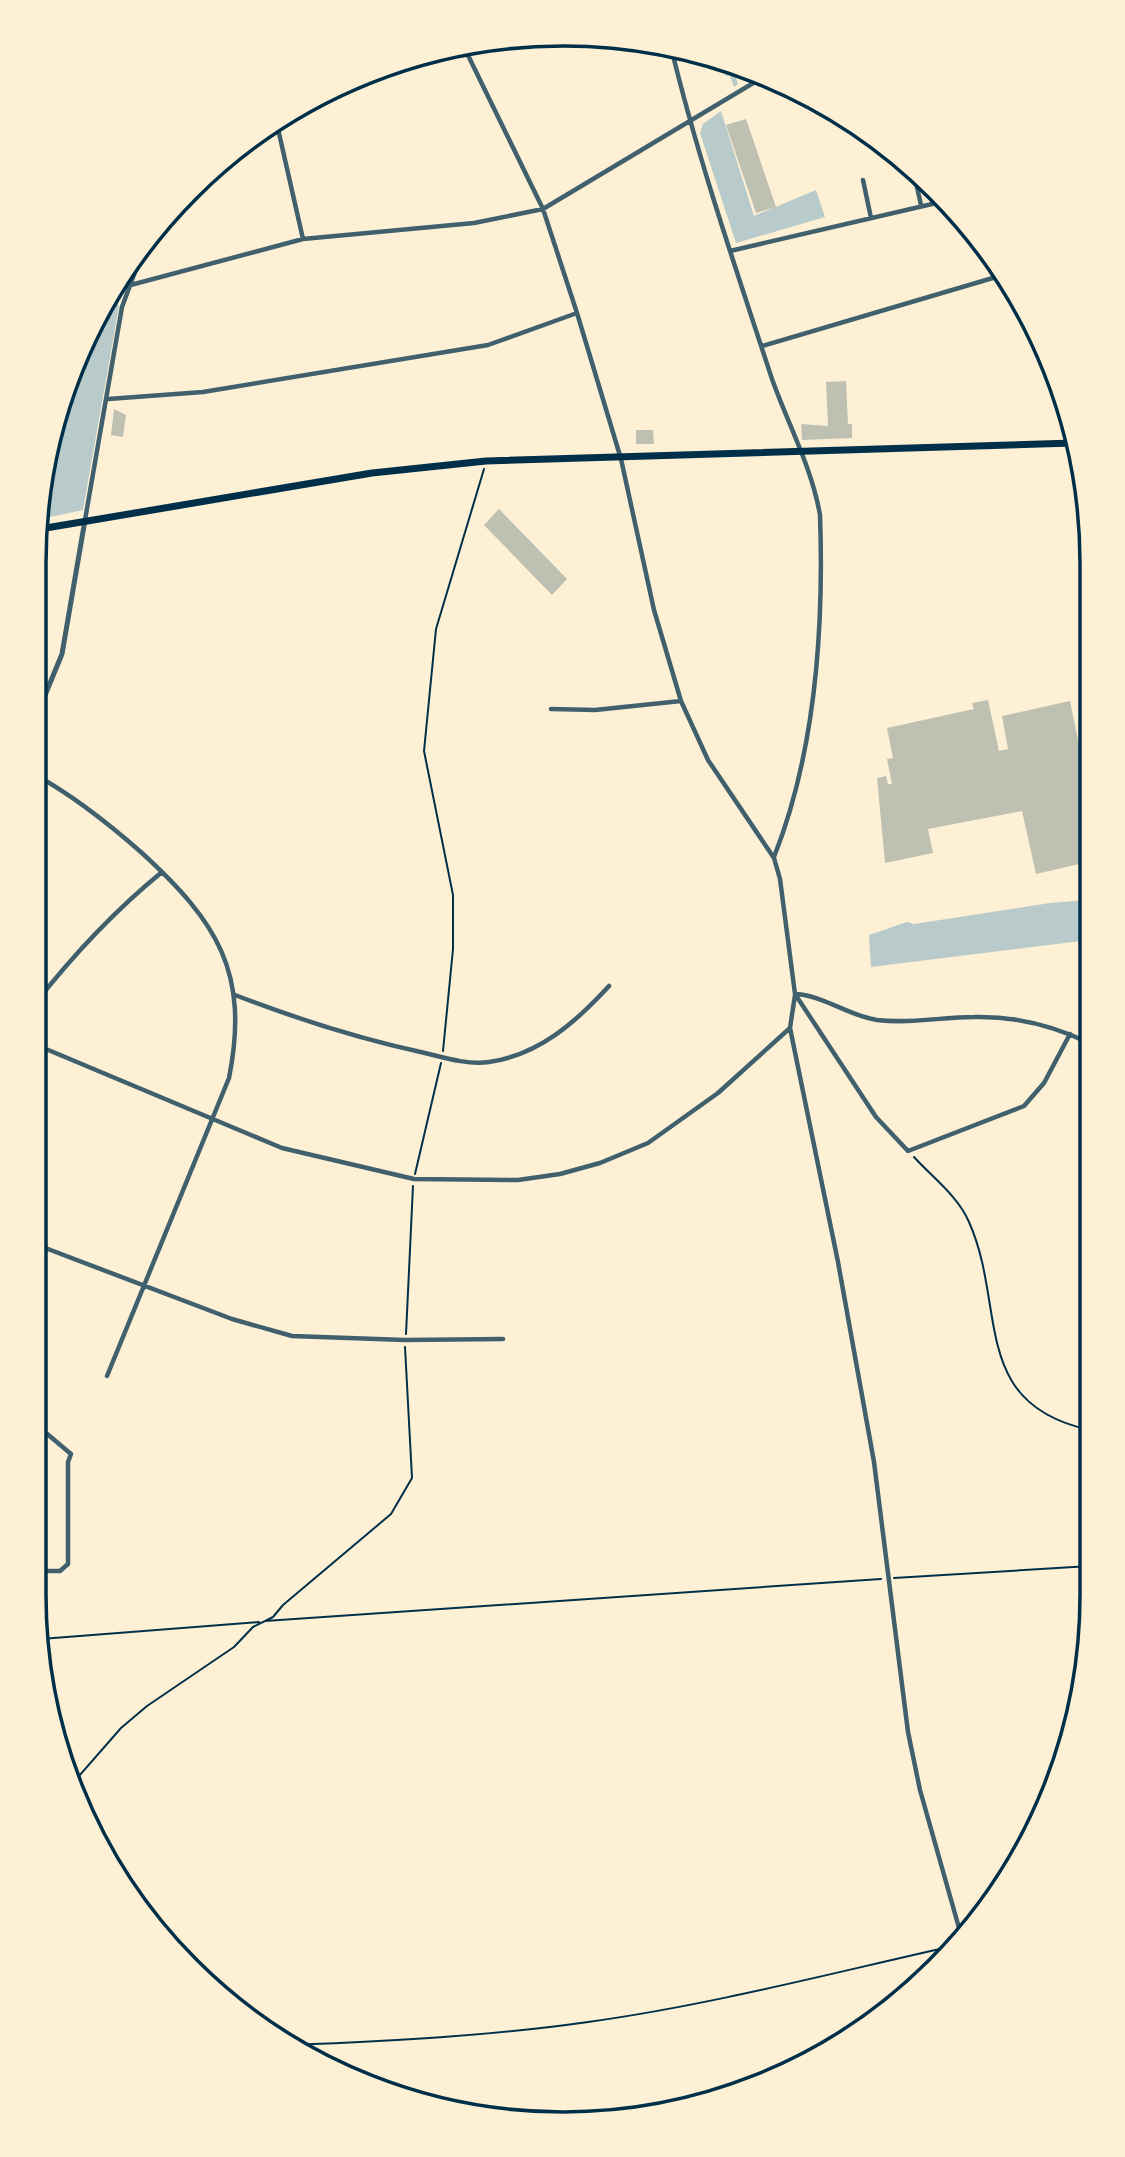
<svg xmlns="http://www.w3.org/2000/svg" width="1125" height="2157" font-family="'Noto Sans',sans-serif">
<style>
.green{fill:#b9caca}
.building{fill:#bec0b2}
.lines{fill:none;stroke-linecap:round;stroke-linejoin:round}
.path{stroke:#003049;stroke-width:2}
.minor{stroke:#3f606c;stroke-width:4.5}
.tertiary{stroke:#3f606c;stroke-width:5}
.primary{stroke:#003049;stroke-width:7}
.rim{fill:none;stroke:#003049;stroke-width:3.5}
</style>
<rect width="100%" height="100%" fill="#fdf0d5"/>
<!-- green -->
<path class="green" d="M718,58L737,65L740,76L736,78L738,84L734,87L730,76H726Z
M721,111L754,216L816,190L825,217L736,243L700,133L703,124Z
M114,295L119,306L83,510L36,520L51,425L88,328L107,297Z
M1088,900L1089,940L871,967L869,935L907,922L914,924L1050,903Z"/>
<!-- building -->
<path class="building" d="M746,119L776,207L756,213L726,125Z
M846,381L848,424H852V438L802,440L801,424L828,426L826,382Z
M114,409L126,415L123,437L111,435Z
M636,430H653L654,444H636Z
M499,509L567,579L552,595L484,525Z
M34,536L40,561L34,562Z
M988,700L999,751L1008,749L1002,716L1070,701L1088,789V862L1036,874L1022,811L928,829L933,853L885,863L877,778L886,776L888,784H892L887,759L893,758L887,728L974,709L972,703Z"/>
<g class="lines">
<!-- path -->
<path class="path" d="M443,1051L453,949V895L424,751L436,629L484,469
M914,1157C932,1177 958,1196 969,1222C1007,1307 969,1404 1090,1430
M415,1174L441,1063
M406,1334L413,1186
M894,1578L1090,1566
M265,1621L881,1579
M41,1639L259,1622
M72,1784L121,1728L147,1706L234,1647L253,1627L273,1617L283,1605L391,1514L412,1478L405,1347
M291,2045C391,2041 490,2036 588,2022C711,2005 832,1973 953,1946"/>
<!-- minor -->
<path class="minor" d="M463,45L543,209L577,313L621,459L654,610L681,701L708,760L774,858L780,879L795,994L876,1117L908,1151L1024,1106L1044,1083L1070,1034
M671,47C698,159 736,269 772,379C788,424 812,468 820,515C824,628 816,751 774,857
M276,120L303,239
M912,165L921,205
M863,180L871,218
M730,251L945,201
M112,290L303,239L474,223L543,209L765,76
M762,346L1003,275
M108,399L203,392L488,345L577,313
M85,520L122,307L149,234
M551,709L595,710L681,701
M34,774C74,796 108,823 142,853C217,922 250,972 229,1078L107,1376
M796,994C825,996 849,1016 877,1020C911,1024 941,1017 974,1017C1016,1016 1052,1025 1089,1043
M235,995C297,1019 360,1039 425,1053C445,1058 468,1065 489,1062C539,1055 576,1022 609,986
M34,1005C73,955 113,912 162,872
M790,1028L838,1262L874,1462L908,1732L920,1790L961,1935
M34,1044L282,1148L414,1179L518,1180L560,1174L600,1163L648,1143L718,1093L790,1028L795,995
M40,1246L232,1319L292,1336L405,1340L503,1339
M33,1571H60L68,1564V1462L71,1454L33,1422"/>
<!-- tertiary -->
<path class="tertiary" d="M34,722L62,654L85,520"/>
<!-- primary -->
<path class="primary" d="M34,530L372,473L486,461L1074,443"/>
</g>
<!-- crop -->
<path d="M0 0H1125V2157H0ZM563 46H563A517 517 0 0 1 1080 563V1595A517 517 0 0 1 563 2112H563A517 517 0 0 1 46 1595V563A517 517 0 0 1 563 46Z" fill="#fdf0d5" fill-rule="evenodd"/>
<path class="rim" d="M563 46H563A517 517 0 0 1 1080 563V1595A517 517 0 0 1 563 2112H563A517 517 0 0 1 46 1595V563A517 517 0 0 1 563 46Z"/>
</svg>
